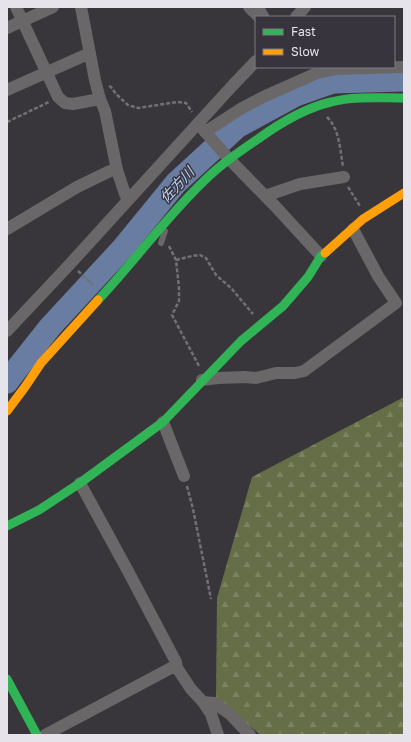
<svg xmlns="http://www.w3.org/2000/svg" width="411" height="742" font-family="'Golos Text','Noto Sans JP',sans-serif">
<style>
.forest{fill:url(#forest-firs)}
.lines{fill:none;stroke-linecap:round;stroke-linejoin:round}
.river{stroke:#697da2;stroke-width:23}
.path{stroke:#727071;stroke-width:2.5;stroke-dasharray:4 2;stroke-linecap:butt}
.lane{stroke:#696767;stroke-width:6}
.street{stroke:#696767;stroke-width:12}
.fast{stroke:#30b455;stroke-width:9}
.slow{stroke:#ff9f0a;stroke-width:9}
.labels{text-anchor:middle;stroke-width:3;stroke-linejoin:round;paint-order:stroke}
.water-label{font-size:14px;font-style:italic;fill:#bdd1f8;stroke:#37343d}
</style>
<defs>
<pattern id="forest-firs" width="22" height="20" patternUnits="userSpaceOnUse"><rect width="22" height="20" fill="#666e48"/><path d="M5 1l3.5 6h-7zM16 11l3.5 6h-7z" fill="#7c8363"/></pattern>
</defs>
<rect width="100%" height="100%" fill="#38363b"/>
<!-- forest -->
<path class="forest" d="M404,397V735H261L216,700L217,598L252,477Z"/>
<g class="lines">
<!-- river -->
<path class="river" d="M7,382L16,370L50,327L123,248L176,183L237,127L296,95L333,82L404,80"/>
<!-- path -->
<path class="path" d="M109,86L111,87L116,94L128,105L138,108L177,102L186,103L192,112
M327,117C340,130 340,150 343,167
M7,122L49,102
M348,187L360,206
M169,246L176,260L179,288V301L172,315L199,366
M176,260L192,256L200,255L206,258L216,275L231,288L253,314
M78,271L93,285
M187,486L193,509L211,599"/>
<!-- lane -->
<path class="lane" d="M261,7L267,17
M161,243L165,231"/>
<!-- street -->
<path class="street" d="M16,7L58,97L65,103L73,104L100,99
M81,7L95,80L100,99L105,111L117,170L125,194L128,200
M249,7L259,17
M296,17L305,7
M7,28L53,7
M7,90L90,53
M201,127L229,159L275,206L321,256
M205,132L242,108L263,97L317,73L336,69L404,67
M265,196L300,184L344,177
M7,229L77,187L110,171L117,170
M7,331L70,264L233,85L256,61
M202,380L218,378L245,377L256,378L276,373H295L304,371L396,303L378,276L353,229
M163,422L184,476
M80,483L129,573L176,662L177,668
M203,702L214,703L230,714L250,735
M45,735L171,668H177L191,689L203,702L211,714L218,735"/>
<!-- fast -->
<path class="fast" d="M98,300C135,261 166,217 205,180C221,164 240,151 258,139C280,123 305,108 331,102C354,96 380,98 404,98
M7,526L39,510L80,483L163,422L241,341L283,306L308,277L321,256L325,253
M7,679L37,735"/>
<!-- slow -->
<path class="slow" d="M325,253L363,219L404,193
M7,411L25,387L41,363L98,300"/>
</g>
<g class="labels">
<!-- water labels -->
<g class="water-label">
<text transform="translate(177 185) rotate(-47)" y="5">佐方川</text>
</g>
</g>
<!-- border -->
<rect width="411" height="742" fill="none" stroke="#e6e4ea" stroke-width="16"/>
<!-- legend -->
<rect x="255" y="16" width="140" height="52" fill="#37343d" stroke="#7d7a82"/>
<rect x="263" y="29" width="20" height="6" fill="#30b455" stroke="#7d7a82"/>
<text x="291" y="36" font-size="12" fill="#e6e4ea">Fast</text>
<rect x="263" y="49" width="20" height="6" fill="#ff9f0a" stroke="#7d7a82"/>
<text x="291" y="56" font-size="12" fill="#e6e4ea">Slow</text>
</svg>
